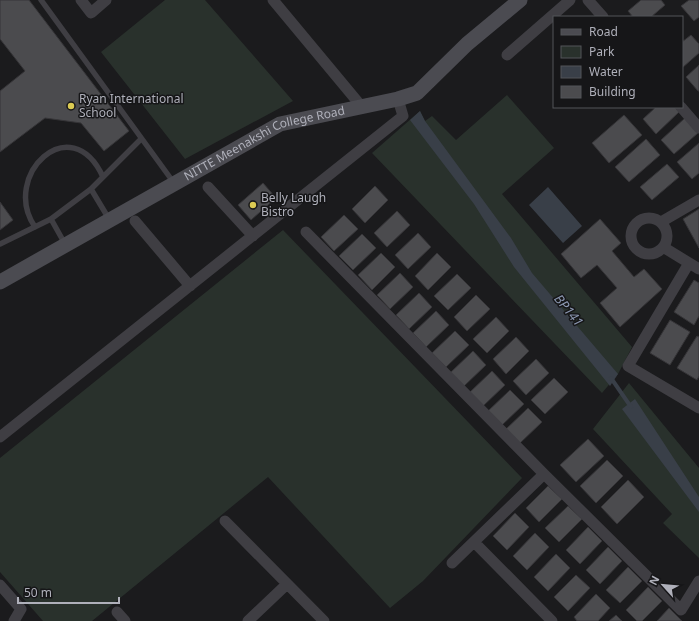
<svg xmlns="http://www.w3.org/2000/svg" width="699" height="621" font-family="'Noto Sans',sans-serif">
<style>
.green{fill:#29312c}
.water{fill:#393f48}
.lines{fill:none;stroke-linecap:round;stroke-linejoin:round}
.stream{stroke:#393f48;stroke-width:4}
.building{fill:#4b4b4e;stroke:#363538}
.lane{stroke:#3f3e43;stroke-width:5.5}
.street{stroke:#3f3e43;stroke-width:11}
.secondary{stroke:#4b4b51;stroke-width:15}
.poi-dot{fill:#dccb53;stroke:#161618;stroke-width:1.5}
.labels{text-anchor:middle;stroke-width:3;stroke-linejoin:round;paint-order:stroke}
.poi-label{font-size:12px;fill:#afb0ba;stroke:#161618;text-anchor:start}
.street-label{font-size:12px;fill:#afb0ba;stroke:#161618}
.water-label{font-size:13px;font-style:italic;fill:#8b97b0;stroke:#161618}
</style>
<rect width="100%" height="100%" fill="#1b1b1d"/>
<!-- green -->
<path class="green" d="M165,0H205L293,101L185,159L101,52Z
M507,95L554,148L502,194L632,347L618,374L602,393L372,153L420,111L425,121L432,116L456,140Z
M283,230L522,478L423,581L390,608L268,477L92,621H43L0,572V458Z
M629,383L699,468V558L663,523L672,514L593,429Z"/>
<!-- water -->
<path class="water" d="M420,111L425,121L511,238L532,273L618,374L610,386L514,267L474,204L410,120Z
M548,187L582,226L563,243L529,205Z
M635,399L699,497V512L622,409Z"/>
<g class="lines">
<!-- stream -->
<path class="stream" d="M611,378L631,407"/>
</g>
<!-- building -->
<path class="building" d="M0,0H29L129,131L104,151L81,123L45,118L0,152V91L25,71L0,39Z
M641,0H661L665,5L651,17H633L628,11Z
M689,0H699V17L694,21L681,6Z
M691,35L699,44V53L682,68V42Z
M699,65V91H698L686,77Z
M656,107H675L679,112L656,134L643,119Z
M624,115L642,135L609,163L592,143Z
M685,118L698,133L674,154L661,140Z
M646,139L660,155L629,182L615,167Z
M699,143V173L692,179L677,162Z
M667,164L679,177L652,200L640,187Z
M263,183L276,198L251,220L238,205Z
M375,186L388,200L365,223L352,209Z
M0,202L13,220L0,230Z
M699,209V248L683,219Z
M397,211L410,225L387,247L374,233Z
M344,215L358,229L334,251L321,237Z
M600,219L621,243L612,251L634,277L644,269L662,289L620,327L600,303L617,288L597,265L581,278L561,254Z
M418,233L431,247L408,269L395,255Z
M362,234L376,248L353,270L339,256Z
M381,253L395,267L372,290L358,275Z
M437,253L451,267L428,290L415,276Z
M400,273L413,287L390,309L377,295Z
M457,274L471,288L448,310L434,296Z
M694,280L699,283V316L694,325L674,312Z
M419,293L432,307L409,329L396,315Z
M476,295L490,309L467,331L454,317Z
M436,311L449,325L426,347L413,333Z
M496,317L509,331L487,353L473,339Z
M670,320L690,332L670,365L650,353Z
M455,331L469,345L446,367L432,353Z
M697,336L699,337V376L697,380L677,368Z
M516,337L529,351L506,374L493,359Z
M473,351L486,365L463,387L450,373Z
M536,359L549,373L526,395L513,381Z
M492,371L505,385L482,407L469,393Z
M554,378L568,392L545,414L531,400Z
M510,390L524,404L501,426L487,412Z
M528,408L542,422L519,444L505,430Z
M588,439L604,456L576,482L560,465Z
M607,460L623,476L596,503L580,486Z
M628,480L644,497L617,524L601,507Z
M548,486L562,499L539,522L526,508Z
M568,506L582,519L559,542L545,528Z
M515,513L529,527L507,550L493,536Z
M588,527L602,541L580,564L566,550Z
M535,533L549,547L527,570L513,556Z
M608,547L622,561L600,584L586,570Z
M556,554L570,568L548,591L534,577Z
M628,567L642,581L620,603L606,590Z
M576,575L590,588L568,611L554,597Z
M648,587L662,601L642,621H637L626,610Z
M596,594L610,608L598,621H577L574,617Z
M669,608L682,621H657Z
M616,615L622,621H609Z"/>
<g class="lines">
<!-- lane -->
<path class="lane" d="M41,0L174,183
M91,189L109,219
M51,219L65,244
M35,227C0,176 71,107 103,177
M0,244L51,219L91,189L141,139"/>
<!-- street -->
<path class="street" d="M81,0L91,13L106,0
M273,0L362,107
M588,0L603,17
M507,55L570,0
M681,107L699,128
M208,187L253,236
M631 236a18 18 0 1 1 36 0a18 18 0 1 1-36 0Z
M135,221L190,286
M661,222L699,200
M306,232L544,474L681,610L699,581
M663,247L699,269
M689,263L628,366L699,408
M0,437L403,116L398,99
M225,521L324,621
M474,542L552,621
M452,563L544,474
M0,585L21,609L14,621
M117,612L125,621
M248,621L287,584"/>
<!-- secondary -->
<path class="secondary" id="s1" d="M0,282L280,124L398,99L417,93L467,44L520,0"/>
</g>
<!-- markers -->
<g class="poi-dot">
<circle cx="71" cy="106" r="4"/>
<circle cx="253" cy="205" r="4"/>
</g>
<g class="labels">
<!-- poi labels -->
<g class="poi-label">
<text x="79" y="103">Ryan International<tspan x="79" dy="14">School</tspan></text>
<text x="261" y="202">Belly Laugh<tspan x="261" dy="14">Bistro</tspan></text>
</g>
<!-- street labels -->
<g class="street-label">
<text dy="4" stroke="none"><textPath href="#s1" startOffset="300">NITTE Meenakshi College Road</textPath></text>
</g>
<!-- water labels -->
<g class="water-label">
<text transform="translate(569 310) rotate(51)" y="5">BP141</text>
</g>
</g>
<!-- legend -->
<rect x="553" y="16" width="130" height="92" fill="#161618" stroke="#535459"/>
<rect x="561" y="29" width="20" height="6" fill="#4b4b51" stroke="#535459"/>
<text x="589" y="36" font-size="12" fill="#afb0ba">Road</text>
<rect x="561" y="46" width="20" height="12" fill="#29312c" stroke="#535459"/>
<text x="589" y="56" font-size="12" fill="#afb0ba">Park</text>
<rect x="561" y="66" width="20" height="12" fill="#393f48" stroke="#535459"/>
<text x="589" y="76" font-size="12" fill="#afb0ba">Water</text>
<rect x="561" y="86" width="20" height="12" fill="#4b4b4e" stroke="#535459"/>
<text x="589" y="96" font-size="12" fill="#afb0ba">Building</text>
<!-- north arrow -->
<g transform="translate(663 585) rotate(297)" stroke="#161618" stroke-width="3" paint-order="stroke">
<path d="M0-3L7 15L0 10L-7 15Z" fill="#afb0ba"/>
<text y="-6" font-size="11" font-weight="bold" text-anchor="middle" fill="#afb0ba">N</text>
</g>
<!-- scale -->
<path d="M18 597v6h101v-6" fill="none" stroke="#afb0ba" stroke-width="2"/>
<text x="24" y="597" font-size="12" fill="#afb0ba" stroke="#161618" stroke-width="3" paint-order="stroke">50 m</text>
</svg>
